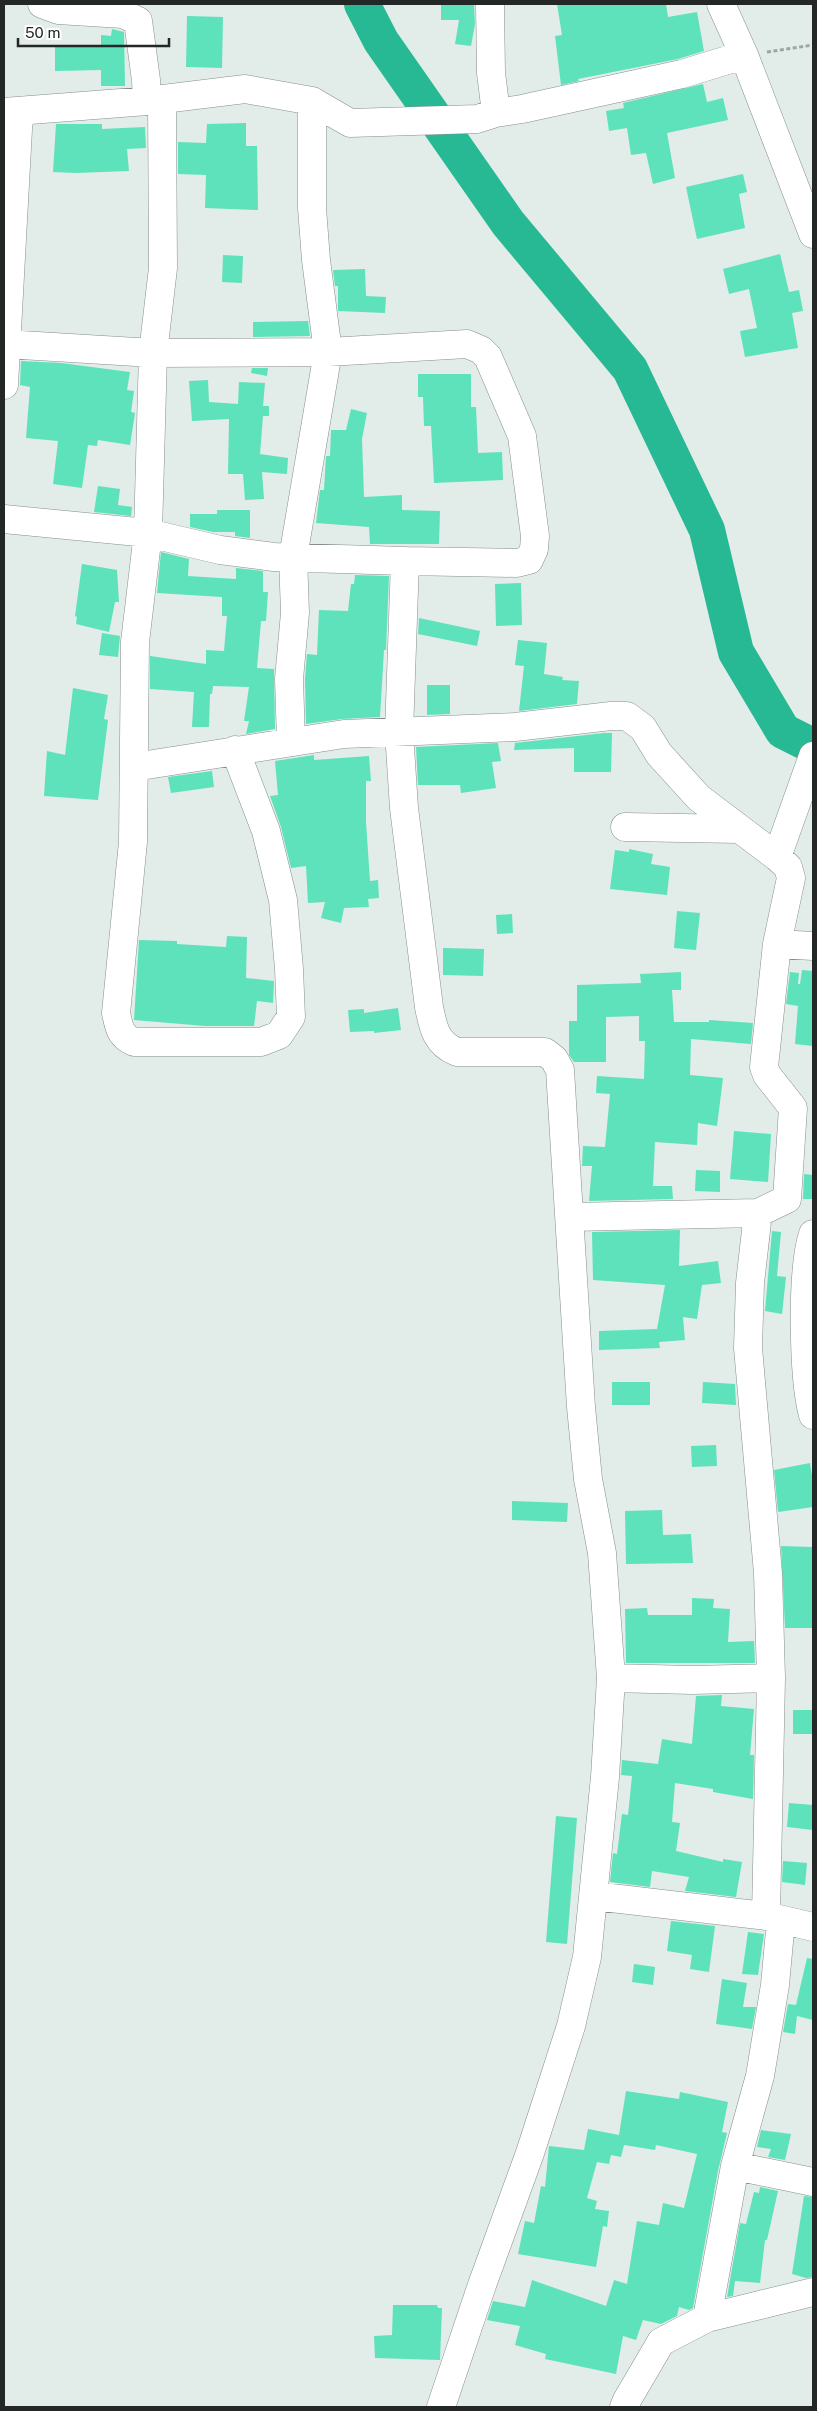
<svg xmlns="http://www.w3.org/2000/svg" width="817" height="2411" font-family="'Public Sans',sans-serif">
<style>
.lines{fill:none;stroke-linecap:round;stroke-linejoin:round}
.river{stroke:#27b994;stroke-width:36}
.building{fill:#5de2bb}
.minor-casing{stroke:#868f8b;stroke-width:29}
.path{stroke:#9ea6a3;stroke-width:3;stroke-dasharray:4 2.5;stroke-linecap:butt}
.minor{stroke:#fff;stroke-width:28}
</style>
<rect width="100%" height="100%" fill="#e2ece8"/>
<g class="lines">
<!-- river -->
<path class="river" d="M362,4L381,41L508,223L630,369L707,530L736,652L783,731L813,746"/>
</g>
<!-- building -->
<path class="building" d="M441,4H474L475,24L471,46L455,44L459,20H441Z
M557,4H666L668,17L697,12L704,51L678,59L578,79L579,81L561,85L555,36L562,35Z
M187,16L223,17L222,68L186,67Z
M112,29L124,32L125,86H101V70L55,71V47L101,45V35L111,36Z
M703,84L707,102L723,98L728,120L667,133L675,178L653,184L646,153L631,155L627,128L609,131L606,111L624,108L623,103Z
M246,123V146H257L258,210L205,208L206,175L178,174V142L206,143L207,124Z
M56,124H102V129L145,127L146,148L127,149L129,171L76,173L53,172Z
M743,174L747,192L739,194L745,228L697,239L686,187Z
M780,254L789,292L799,290L803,311L792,313L798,348L745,357L740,331L757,328L749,289L729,294L723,269Z
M223,255L243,256L242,283L222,282Z
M365,269L366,296L386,297L385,313L338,311V286H335L333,270Z
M308,321L310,336L253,337V322Z
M21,361L61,363L130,372L127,390L134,391L131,412L135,413L130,445L98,440L97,446L88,445L82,488L53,484L58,441L26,438L30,387L20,385Z
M252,368H268L267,376L251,373Z
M418,374H471V407H476L478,453L502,452L503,480L434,483L431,426H424L423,397H418Z
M208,380L209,402L238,404L239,382L265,383L263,406H269V416H263L260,454L288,458L287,474L262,472L264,499L245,500L243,474H228L229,419L192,421L189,381Z
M351,409L367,413L362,439L364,497L402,495V510L440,511L439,544H370L369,527L316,523L320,490H324L326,456H330L331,430H346Z
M98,486L120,489L118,505L132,507L131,516L94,512Z
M217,510H250V538L235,536V532H213L190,527V514H217Z
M161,552L189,559L188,576L236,579V568L263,571V592H268L266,621H261L257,668L274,669L275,729L246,734L249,721H244L249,687L213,686L212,694H210L209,727H192L194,692L150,689V656L206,664V650L224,651L227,616H222V597L157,593Z
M82,564L117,570L119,602H115L109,632L76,624L77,617L75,616Z
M355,575L389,576L386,650H384L380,717L342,719L306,724L305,679L307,654L317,655L319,610L348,611L351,584H354Z
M521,583L522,625L496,626L495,584Z
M419,618L480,631L477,646L418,634Z
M102,633L120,636L118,657L99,655Z
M518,640L547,643L544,674L563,677L562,680L579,681L577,704L519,711L524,666L515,665Z
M427,685H450V714L427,715Z
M73,688L108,695L104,719L108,720L98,800L44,796L47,751L65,755Z
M604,733H612L611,772H574V748L514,750L515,743Z
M498,743L501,761L492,762L496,788L461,793L460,785H418L416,747Z
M314,755V760L369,756L371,781H366V822L370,881L378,880L379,898L368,899L369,907L344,908L341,923L321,918L325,902L308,903L306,866L291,868L281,827L270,796L278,795L275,761Z
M212,771L214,787L171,793L168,777Z
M629,849L653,854L651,864L670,867L667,895L610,889L615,850L629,852Z
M677,911L700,913L696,950L674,948Z
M512,914L513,933L497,934L496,915Z
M227,936L247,937L246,978L274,981L273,1003L257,1001L254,1026H205L134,1020L139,940L177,941V944L226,947Z
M443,948L484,949L483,976L443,975Z
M802,970L813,971V1046L795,1044L798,1006L786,1004L790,972L799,973L798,984H800Z
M681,972V990H672L674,1022H709V1020L753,1023L751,1044L691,1039L690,1075L723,1078L717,1126L698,1123L697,1145L655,1142L653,1186H672L673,1199L589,1201L592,1166H582L583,1146L605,1147L610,1094L596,1093L597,1076L644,1079L645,1041H639V1016L606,1017V1062H574L569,1055V1021H577V985L641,983L640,974Z
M398,1008L401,1030L374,1033V1031L350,1032L348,1010L364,1009V1013Z
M734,1131L771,1134L768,1182L730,1179Z
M696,1170L720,1171V1192L695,1191Z
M804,1174L813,1175L812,1199H803Z
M680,1230L679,1266L718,1261L721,1283L702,1285L697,1319L683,1317L685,1340L659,1342L660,1348L599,1350V1331L657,1329L665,1285L593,1280L592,1232Z
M772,1231L781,1232L777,1276L786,1277L782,1314L765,1311Z
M612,1382H650V1405H612Z
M703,1382L735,1384L736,1405L702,1403Z
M716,1445L717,1466L692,1467L691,1446Z
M810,1463L813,1482V1507L778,1512L774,1470Z
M512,1501L568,1503L567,1522L512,1520Z
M662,1510L663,1535L691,1534L693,1563L626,1564L625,1511Z
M781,1546L813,1547V1628H785Z
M692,1598L714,1599L713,1608L730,1609L728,1642L754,1641L755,1663H626L625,1609L647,1608L648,1615H692Z
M722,1695L721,1706L754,1709L750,1755H754L753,1799L713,1792V1789L675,1783L672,1822L680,1823L676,1851L723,1862V1859L742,1862L736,1897L685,1891L689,1877L652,1871L650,1887L610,1882L613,1853L617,1854L622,1814L628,1815L632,1776L621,1775L622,1760L658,1764L662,1739L692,1744L696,1696Z
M793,1710H813V1734H793Z
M789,1803L813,1805V1830L787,1827Z
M556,1816L577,1818L567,1944L546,1942Z
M783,1861L807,1863L805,1885L782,1882Z
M671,1921L715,1926L709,1972L690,1969L692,1955L667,1951Z
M748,1932L764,1934L758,1975L742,1974Z
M807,1958L813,1959V2020L797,2016L795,2034L783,2032L788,2004L796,2005Z
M634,1964L655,1967L653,1985L632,1982Z
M722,1979L747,1983L743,2007H756L752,2029L716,2024Z
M626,2091L679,2099L680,2092L728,2102L722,2132L727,2133L718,2171L693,2308L689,2310L679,2307L677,2316L661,2324L643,2320L636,2340L623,2336L616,2374L545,2359L546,2354L515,2345L520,2326L487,2320L493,2301L525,2307L532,2280L606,2306L614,2280L627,2284L637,2221L659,2225L663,2203L684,2208L697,2154L656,2145L655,2150L624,2145L621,2157L611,2155L609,2164L597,2162L587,2198L597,2201L595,2209L609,2211L607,2227L603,2226L596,2267L518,2254L525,2221L534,2223L541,2186L545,2187L549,2146L584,2150L588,2129L619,2135Z
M761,2130L791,2134L785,2160L768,2157L771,2149L757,2147Z
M760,2187L778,2191L767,2240H765L760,2283L735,2281L733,2296L727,2297L740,2223L746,2224L754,2192L759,2193Z
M804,2196L813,2197V2277L806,2278L792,2274Z
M393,2305H437L438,2308H442L440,2360L375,2358L374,2336L392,2335Z"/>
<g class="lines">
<!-- minor casing -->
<g class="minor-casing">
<path id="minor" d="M42,4L58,10L123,14L138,21L146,80L147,101
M490,4L491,73L496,113
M721,4L744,55L813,234
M162,99L163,268L153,353L148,533L135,642L133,842L116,1013C119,1027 120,1036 134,1042H261L279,1035L291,1017L289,969L283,900L266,831L235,750
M4,112L147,101L245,89L312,101L350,123L477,119L496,113L522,109L682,74L744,55
M4,344L153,353L328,352L467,344L481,350L488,357L522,436L535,536L534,549L529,560L517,563L405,561
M4,385L19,111
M4,519L148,533L220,550L274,557L405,561L399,732L404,808L429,1007C433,1027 436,1044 457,1052H545L554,1059L560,1070L581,1407L588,1479L602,1553L611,1678L605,1777L587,1957L571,2026L530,2153L482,2285L441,2407
M291,741L289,679L295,613L293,557L328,352L316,260L312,208V101
M134,767L344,734L515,727L611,716H627L643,728L659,754L699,798L777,857L788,867L791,878L777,944L813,946
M625,827L739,829
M777,857L813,756
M758,1213L750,1283L748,1348L768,1573L771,1678L766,1916
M570,1217L758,1213L787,1199L793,1108L767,1075L764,1067L777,944
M813,1234C801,1270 803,1378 813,1415
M611,1678L692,1680L771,1678
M594,1896L766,1916L813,1927
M735,2166L813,2182
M707,2318L735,2166L760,2076L775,1985L781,1920
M624,2407L627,2400L661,2342L707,2318L813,2292"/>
</g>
<!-- path -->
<path class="path" d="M767,52L813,45"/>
<!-- minor -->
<use href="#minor" class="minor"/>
</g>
<!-- border -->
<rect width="817" height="2411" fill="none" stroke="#232726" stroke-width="10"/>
<!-- scale -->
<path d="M18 38v8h151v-8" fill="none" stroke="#232726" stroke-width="2.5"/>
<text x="25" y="38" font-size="15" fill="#232726" stroke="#ffffff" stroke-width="4" paint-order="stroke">50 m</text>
</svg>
